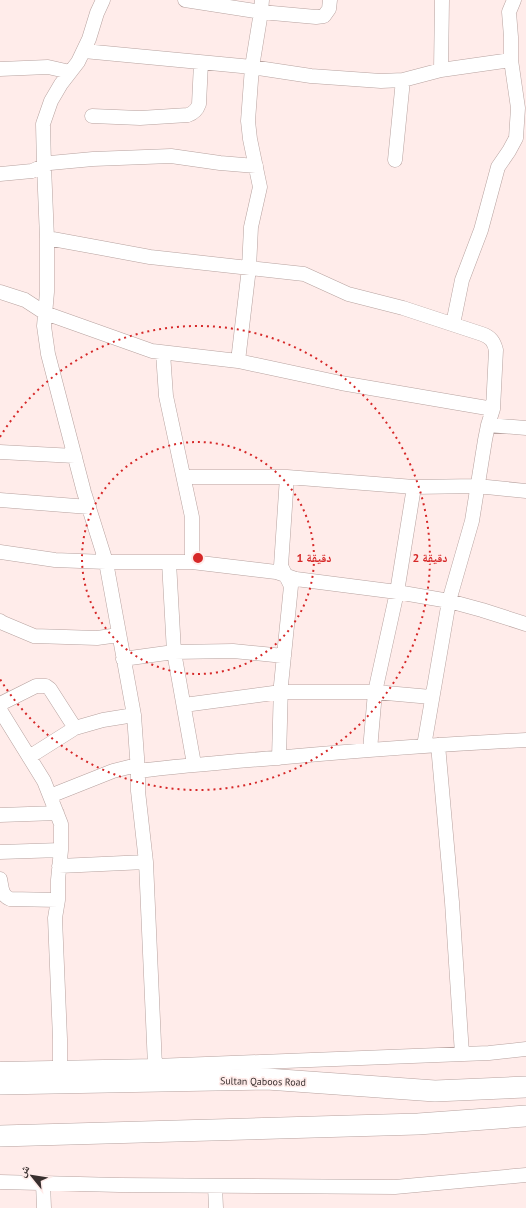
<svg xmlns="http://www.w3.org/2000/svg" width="526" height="1208" font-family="'PT Sans','Noto Naskh Arabic',sans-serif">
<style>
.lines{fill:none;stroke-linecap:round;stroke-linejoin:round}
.minor-casing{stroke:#b7a29f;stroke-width:15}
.highway-casing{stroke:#b7a29f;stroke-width:22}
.minor{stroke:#fff;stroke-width:14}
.highway{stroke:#fff;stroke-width:21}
.ring{fill:none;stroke:#d62828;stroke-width:2;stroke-dasharray:2 4}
.labels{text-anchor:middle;stroke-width:3.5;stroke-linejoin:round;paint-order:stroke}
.street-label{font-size:10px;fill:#382f2e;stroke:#ffecea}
.centre{fill:#d62828;stroke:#ffecea;stroke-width:2}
.ring-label{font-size:12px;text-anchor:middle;font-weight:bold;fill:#d62828;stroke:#ffecea;stroke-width:3.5;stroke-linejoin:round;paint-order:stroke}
</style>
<rect width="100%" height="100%" fill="#ffecea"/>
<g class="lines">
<!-- minor casing -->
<g class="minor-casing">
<path id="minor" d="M103,0L97,13L89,39L78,62L61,84L51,101L43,124L44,166L47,238V292L44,326L48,354L84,492L106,562L134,715L138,771V791L146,862L155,1066
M185,0L261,12L316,17L324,16L329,9L330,0
M84,51L252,67L311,76L381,81L403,80L441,70L511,60
M0,69L48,67L70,72
M441,70L442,0
M92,116L140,118L188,115C194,113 197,110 199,104L201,63
M395,160L403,80
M0,174L32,171L50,163L93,159L171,156L220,163L256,166
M47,238L150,257L304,274L348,294L403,308L482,334C491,337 494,342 496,350L493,409L488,425L485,440L472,521L449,601L424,746
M0,292L25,300L45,313L152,351L238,361L341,383L493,409
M453,324L462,280L481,230L498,167L509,151L516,138L518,108L511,60V37L509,12L514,0
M163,353L166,396L192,517V562
M238,361L249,268L251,227L260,187L250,139L248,121L252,67L261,12L262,0
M488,425L526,428
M0,452L75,456
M184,477H287L414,487L477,486L526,491
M0,500L89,507
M0,552L55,560L106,562H192L276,572L296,579L397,592L449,601L482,610L526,624
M169,562L174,652L194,764
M0,621L3,623L34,636L97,638L119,635
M123,659L174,652L233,651L284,656
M0,704L36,686H46L50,689L75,728
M184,705L281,692H375L431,697
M0,710L44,781L61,824V850L58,880V900L55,918L60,1039V1068
M438,745L452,902L462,1054
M370,750L375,692L397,592L414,487
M29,757L75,728L103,720L134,715
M279,758L281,685L291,586L281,566L287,477
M138,771C187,765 237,761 286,757C366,750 446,744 526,740
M50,796L113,771L137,765
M0,815L57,813
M0,852L61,850
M59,866L146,862
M0,879C2,888 1,895 10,899L58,900
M0,1069L155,1066L489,1053L526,1049
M0,1182L119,1185L395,1187L526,1175
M43,1183L44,1208
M215,1186L216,1208"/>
</g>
<!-- highway casing -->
<g class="highway-casing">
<path id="highway" d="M0,1084L267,1079L435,1091L526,1087
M0,1136L418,1124L526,1116"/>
</g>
<!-- minor -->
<use href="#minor" class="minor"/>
<!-- highway -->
<use href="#highway" class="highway"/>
</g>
<!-- distance rings -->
<g class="ring">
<circle cx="198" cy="558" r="116"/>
<path d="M0 437A232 232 0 1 1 0 679"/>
</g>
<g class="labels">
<!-- street labels -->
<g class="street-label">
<text transform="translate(263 1081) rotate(1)" y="4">Sultan Qaboos Road</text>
</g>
</g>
<circle cx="198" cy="558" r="6" class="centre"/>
<g class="ring-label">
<text x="314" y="562">1 دقيقة</text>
<text x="430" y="562">2 دقيقة</text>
</g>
<!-- north arrow -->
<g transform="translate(32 1176) rotate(300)" stroke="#ffecea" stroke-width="3" paint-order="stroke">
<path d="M0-3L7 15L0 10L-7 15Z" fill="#382f2e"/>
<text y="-6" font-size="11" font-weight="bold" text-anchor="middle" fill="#382f2e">ش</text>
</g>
</svg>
